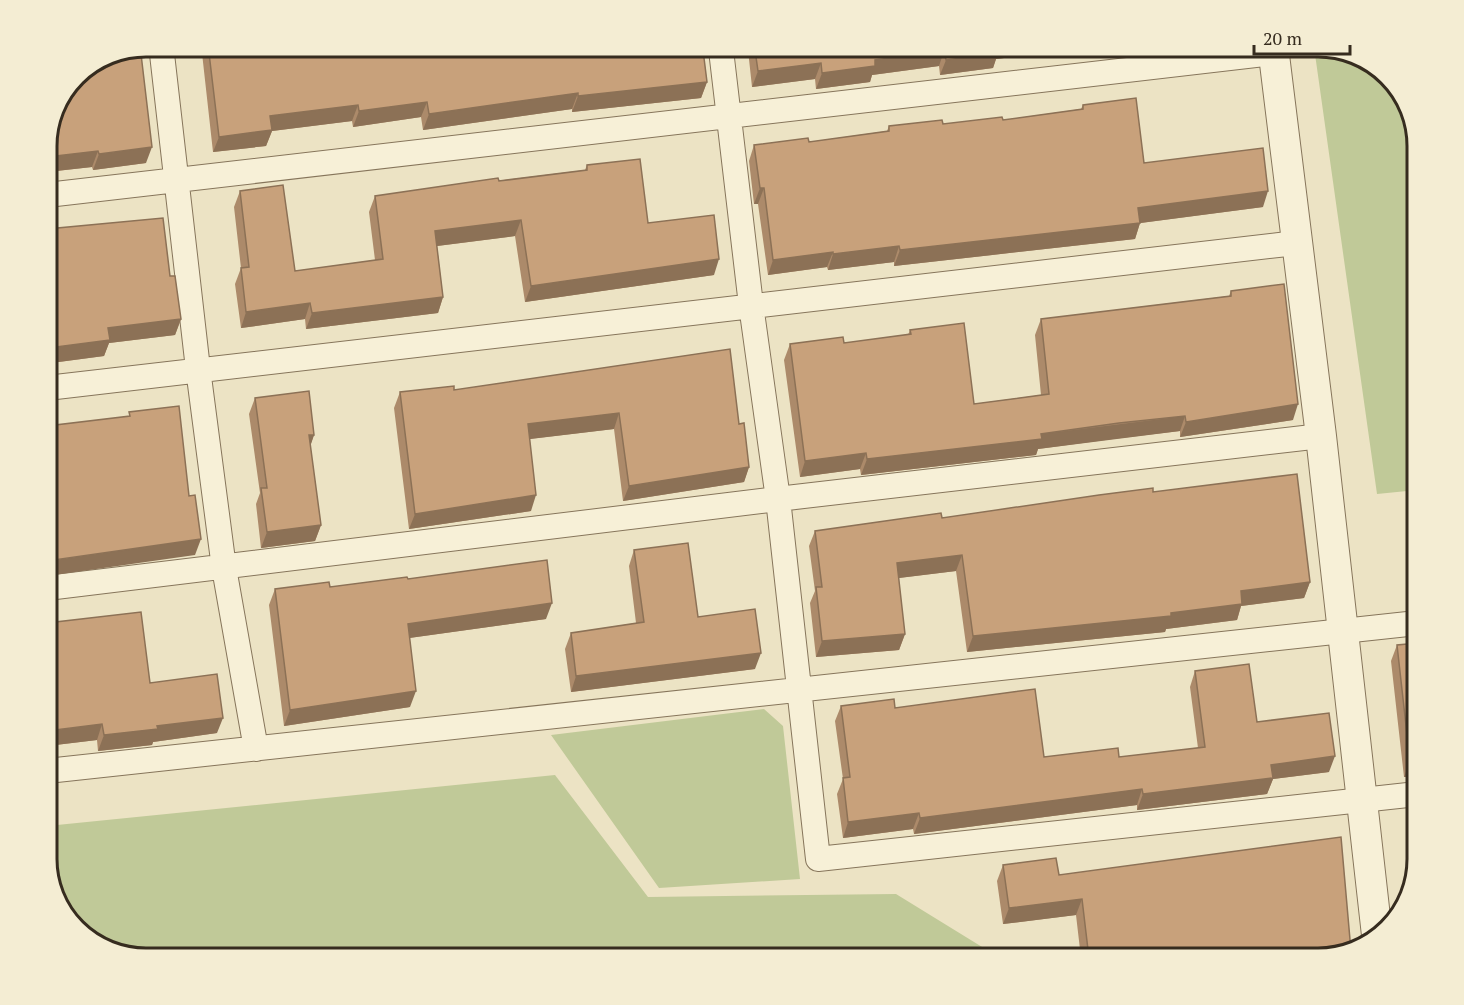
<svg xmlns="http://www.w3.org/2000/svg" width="1464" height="1005" font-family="'PT Serif',serif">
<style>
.green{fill:#c0c998}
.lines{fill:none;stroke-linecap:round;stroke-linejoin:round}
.minor-casing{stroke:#86755b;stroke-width:26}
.tertiary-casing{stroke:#86755b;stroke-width:32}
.minor{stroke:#f7f0d7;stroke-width:24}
.tertiary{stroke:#f7f0d7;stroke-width:30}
.wall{fill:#ac8a6a}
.shaded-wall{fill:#8c7156}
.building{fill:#c8a17b;stroke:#8c7156;stroke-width:1.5}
.rim{fill:none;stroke:#362c1f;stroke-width:3}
</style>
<rect width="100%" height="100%" fill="#ece3c4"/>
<!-- green -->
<path class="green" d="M1314,47L1374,63L1407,102L1417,146V490L1377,494Z
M764,709L783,726L800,879L659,888L551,735Z
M555,775L648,897L896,894L1000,958H146L90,942L60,908L47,865V826Z"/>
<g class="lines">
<!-- minor casing -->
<g class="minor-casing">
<path id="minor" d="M721,50L751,305L778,499L818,859L1417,794
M162,54L198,369L224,568L256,749
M47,195L1274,53
M47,388L1296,243
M47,588L778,499L1321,436
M47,771L1417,623"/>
</g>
<!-- tertiary casing -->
<g class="tertiary-casing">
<path id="tertiary" d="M1273,47L1321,436L1377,935"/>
</g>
<!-- minor -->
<use href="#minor" class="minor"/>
<!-- tertiary -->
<use href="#tertiary" class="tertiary"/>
</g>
<!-- wall -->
<path class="wall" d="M1131,48L1069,56L1068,50L996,59L993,68L940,75L939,66L872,75L870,82L816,89L815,79L752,87L748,50Z
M703,50L707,82L701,98L572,112V109L423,130L421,117L353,127L352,121L272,131L266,146L213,152L202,53Z
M1083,105L1144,163L1263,207L1140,223L1135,239L894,266V262L828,270L827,267L768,275L758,204H754L749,161L754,145L809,142L887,131L889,126L943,124L1003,120L1081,109Z
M47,140L146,163L93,170L92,167L47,172Z
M587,165L648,223L714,275L525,302L515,236L437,246L443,297L438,313L306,329L305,319L241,328L235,284L241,268L234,207L240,191L295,271L375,260L369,212L375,196L585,170Z
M47,229L170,276L181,319L175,335L109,343L104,356L51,363Z
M1231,291L1293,420L1180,437V431L1113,439L1038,449L1036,455L861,475L860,469L800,477L784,360L790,344L844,343L908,335L910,330L974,404L1041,395L1035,335L1041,319L1229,296Z
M454,390L739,424L749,467L744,482L623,501L614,429L529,439L531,511L409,529L394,408L400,392Z
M255,398L314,435L310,446L321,525L315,541L261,548L256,504L260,493L249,414Z
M1153,492L1310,582L1304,598L1241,606L1237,620L1166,629L1165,632L967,652L956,571L898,578L905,634L899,650L816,657L810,603L815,591L809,546L815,531L942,518Z
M634,550L698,617L755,669L571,692L565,649L571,633L636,623L629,566Z
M408,579L546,619L409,638L410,707L284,726L269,605L275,589L330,587Z
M1418,643V776L1404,777L1391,661L1397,645Z
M1195,671L1257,722L1329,772L1273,779L1267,794L1137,810V805L914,834L913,829L843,838L837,794L843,779L835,721L841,706L895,708L1044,757H1119L1198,748L1190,687Z
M150,683L217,733L153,742L152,745L98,751L97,740L47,746Z
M1003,865L1059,875L1318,958H1081L1076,915L1003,924L997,881Z"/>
<!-- shaded-wall -->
<path class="shaded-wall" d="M996,48H1069L1068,50L996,59L993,68L940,75L946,60Z
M1072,48H1131L1069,56Z
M944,51L939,66L872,75L870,82L816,89L822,73L875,60Z
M821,63L815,79L752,87L758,71Z
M707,82L701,98L572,112L578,96Z
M578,93L572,109L423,130L429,114Z
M427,102L421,117L353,127L359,111Z
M358,105L352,121L272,131L266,146L213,152L219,137L270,116Z
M152,147L146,163L93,170L99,154Z
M98,151L92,167L47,172V157Z
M760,188H764L758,204H754Z
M1268,191L1263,207L1133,224L1138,208Z
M521,220L515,236L429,247L435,231Z
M1140,223L1135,239L894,266L900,250Z
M899,246L894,262L828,270L833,254Z
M833,252L827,267L768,275L773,260Z
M719,259L714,275L525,302L531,286Z
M443,297L438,313L306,329L312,313Z
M310,303L305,319L241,328L246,312Z
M181,319L175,335L109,343L104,356L51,363L56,347L108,328Z
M56,343L50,359L47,360V344Z
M1298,404L1293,420L1180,437L1186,422Z
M619,413L614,429L522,440L528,424Z
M1185,416L1180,431L1038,449L1036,455L861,475L867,459L1041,434Z
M309,435H314L309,450Z
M866,453L860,469L800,477L805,461Z
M749,467L744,482L623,501L629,486Z
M536,495L531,511L409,529L415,514Z
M321,525L315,541L261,548L267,532Z
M201,539L195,555L47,576V561Z
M962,555L956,571L891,579L897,563Z
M1310,582L1304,598L1241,606L1237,620L1166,629L1165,632L967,652L973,636L1171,613L1241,591Z
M552,603L546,619L402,639L408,624Z
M905,634L899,650L816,657L822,641Z
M761,653L755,669L571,692L576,676Z
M416,691L410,707L284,726L290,710Z
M223,718L217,733L153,742L152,745L98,751L104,735L157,726Z
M102,724L97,740L47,746V731Z
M1335,756L1329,772L1273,779L1267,794L1137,810L1143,794L1271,765Z
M1418,760V776L1404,777L1410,761Z
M1142,789L1137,805L914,834L920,818Z
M919,813L913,829L843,838L848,822Z
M1082,899L1076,915L1003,924L1009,908Z"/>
<!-- building -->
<path class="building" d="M998,48L999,53L946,60L944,51L875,60V66L822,73L821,63L758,71L755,50Z
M703,50L707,82L578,96V93L429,114L427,102L359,111L358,105L270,116L272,130L219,137L209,53Z
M108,54H141L152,147L99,154L98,151L47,157V140L76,75Z
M1136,98L1144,163L1263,148L1268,191L1138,208L1140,223L900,250L899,246L833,254V252L773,260L764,188H760L754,145L808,138L809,142L889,131V126L942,120L943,124L1002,117L1003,120L1083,109V105Z
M640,159L648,223L714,215L719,259L531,286L521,220L435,231L443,297L312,313L310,303L246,312L241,268L249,267L240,191L283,185L295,271L383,259L375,196L498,178L499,181L587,170V165Z
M163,218L170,276H175L181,319L108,328L110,340L56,347V343L47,344V229Z
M1284,284L1298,404L1186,422L1185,416L1119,423L1041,434L1042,439L867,459L866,453L805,461L790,344L843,337L844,343L911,334L910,330L964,323L974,404L1049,394L1041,319L1231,296V291Z
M730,349L739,424L744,423L749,467L629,486L619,413L528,424L536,495L415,514L400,392L454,386V390Z
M309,391L314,435H309L321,525L267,532L261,488H267L255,398Z
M179,406L189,496L195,495L201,539L47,561V426L130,416L129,412Z
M1297,474L1310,582L1241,591L1242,604L1171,613V616L973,636L962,555L897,563L905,634L822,641L816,587H822L815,531L941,513L942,518L1099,495L1153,488V492Z
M688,543L698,617L755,609L761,653L576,676L571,633L644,622L634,550Z
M547,560L552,603L408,624L416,691L290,710L275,589L329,582L330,587L407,577L408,579Z
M141,612L150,683L217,674L223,718L157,726L158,729L104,735L102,724L47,731V623Z
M1418,643V760L1410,761L1397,645Z
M1249,664L1257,722L1329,713L1335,756L1271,765L1273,778L1143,794L1142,789L920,818L919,813L848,822L843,778L850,777L841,706L894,699L895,708L1035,689L1044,757L1118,748L1119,757L1205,747L1195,671Z
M1341,837L1351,951L1324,957L1315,958H1089L1082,899L1009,908L1003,865L1056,858L1059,875Z"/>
<!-- crop -->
<path d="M0 0H1464V1005H0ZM146 57H1318A89 89 0 0 1 1407 146V859A89 89 0 0 1 1318 948H146A89 89 0 0 1 57 859V146A89 89 0 0 1 146 57Z" fill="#f4edd3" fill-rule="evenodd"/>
<path class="rim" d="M146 57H1318A89 89 0 0 1 1407 146V859A89 89 0 0 1 1318 948H146A89 89 0 0 1 57 859V146A89 89 0 0 1 146 57Z"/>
<!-- scale -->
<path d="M1254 45v9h96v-9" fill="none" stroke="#362c1f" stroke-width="3"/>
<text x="1263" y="45" font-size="18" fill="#362c1f" stroke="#f4edd3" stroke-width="4.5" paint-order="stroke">20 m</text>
</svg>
